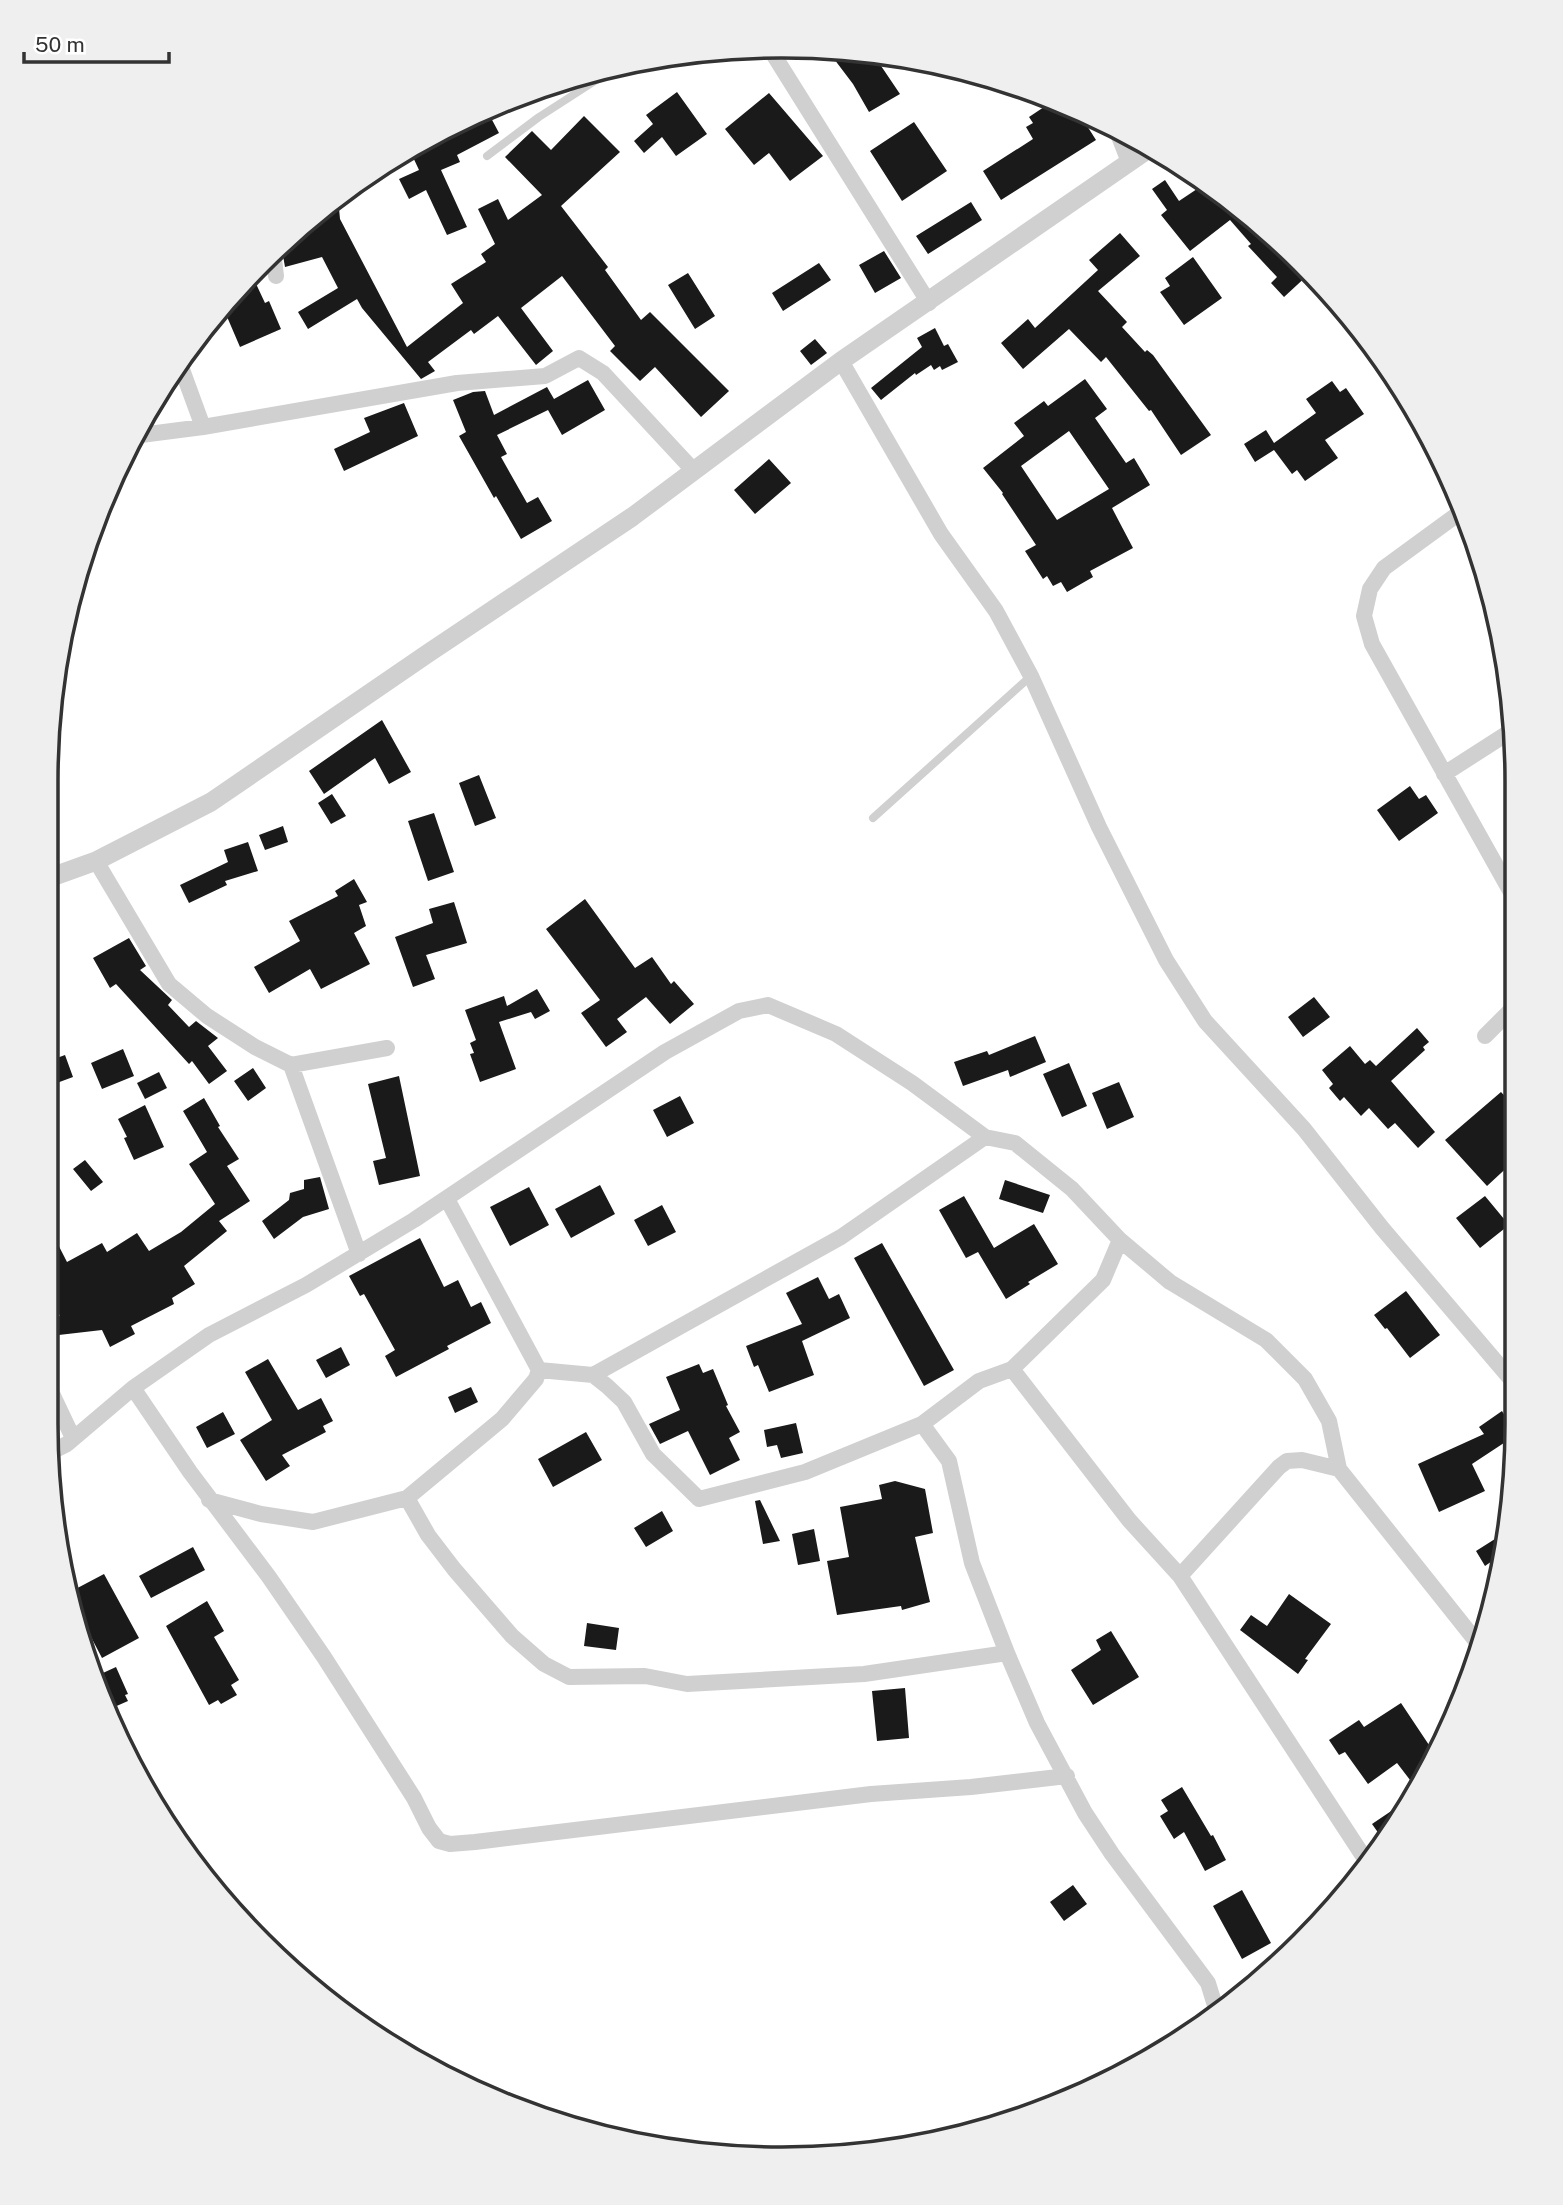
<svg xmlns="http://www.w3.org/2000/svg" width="1563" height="2205" font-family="'Public Sans',sans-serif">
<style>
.building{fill:#1a1a1a;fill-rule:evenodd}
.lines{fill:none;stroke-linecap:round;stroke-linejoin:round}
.service{stroke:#d0d0d0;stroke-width:8}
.minor{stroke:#d0d0d0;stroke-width:16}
.tertiary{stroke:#d0d0d0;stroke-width:19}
.rim{fill:none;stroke:#333;stroke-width:3.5}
</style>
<rect width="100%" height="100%" fill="#fff"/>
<!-- building -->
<path class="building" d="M825,47L873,54L900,94L869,112L853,84Z
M677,92L707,134L676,156L662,137L644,153L634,141L653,124L646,115Z
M769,93L823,156L790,181L769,153L754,165L725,129Z
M1053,101L1077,110L1096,140L1001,200L983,171L1033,139L1026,127L1033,123L1029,117Z
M490,116L499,133L457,155L460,162L441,170L467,227L447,235L426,190L409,199L399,179L419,170L412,155L471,129L469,126Z
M584,116L620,152L561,206L608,267L605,270L641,320L650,312L729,391L701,417L655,367L640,381L610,351L615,346L562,276L521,308L553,351L536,365L498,316L474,334L471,330L428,362L435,371L421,379L362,308L357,299L308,329L298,312L338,288L322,257L285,267L281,244L294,230L312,225L311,217L338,198L340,219L407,347L463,303L451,284L486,262L481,254L495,244L478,209L498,199L508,220L542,195L505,157L532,131L551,150Z
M914,122L947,171L902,201L870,151Z
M1165,180L1179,201L1206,183L1230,198L1310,273L1284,297L1271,283L1277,277L1248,246L1251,244L1230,220L1190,251L1161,215L1167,210L1152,189Z
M971,202L982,220L928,254L916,236Z
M1120,233L1140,256L1098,291L1127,322L1122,327L1145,352L1147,350L1153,355L1211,435L1181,455L1151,410L1149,411L1106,357L1101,362L1069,329L1023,369L1001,343L1028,319L1035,328L1098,270L1089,260Z
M884,251L901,278L875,293L859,265Z
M1193,257L1222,298L1184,325L1160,292L1170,286L1165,278Z
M819,263L831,280L783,311L772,293Z
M251,273L265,303L269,301L281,329L240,347L222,305Z
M688,273L715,316L695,329L668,285Z
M935,328L944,346L948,344L958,362L942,370L940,366L934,370L931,365L916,375L915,373L881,400L871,388L922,347L917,338Z
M815,339L827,353L811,365L800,351Z
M1085,379L1107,409L1095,418L1126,463L1134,458L1150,485L1112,508L1133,548L1090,571L1093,577L1067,592L1061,582L1053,586L1047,576L1043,579L1025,551L1036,545L1002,494L1003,493L983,468L1024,436L1014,423L1044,401L1048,406ZM1069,431L1109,489L1057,520L1021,466Z
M588,380L605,410L562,435L548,410L497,435L507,454L501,457L527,503L538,497L552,521L521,539L496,496L494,498L459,436L466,432L453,400L473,392L485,391L494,415L547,387L554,399Z
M1332,381L1340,392L1346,388L1364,414L1325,440L1338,458L1305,481L1297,470L1292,474L1274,450L1255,462L1244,444L1266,430L1274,443L1316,413L1306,399Z
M404,403L418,436L344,471L334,449L370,432L364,418Z
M769,459L791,483L755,514L734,490Z
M382,720L411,772L389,784L375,758L324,794L309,771Z
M479,775L496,818L475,826L459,783Z
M1410,786L1419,799L1426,795L1438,813L1399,841L1377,810Z
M332,794L346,816L331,824L318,803Z
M434,813L454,872L428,881L408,821Z
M283,826L288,842L265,850L259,835Z
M248,842L258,871L225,881L227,885L189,903L180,885L228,862L224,850Z
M354,879L367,902L359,905L366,926L354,933L370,964L321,989L310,969L269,993L254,967L300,941L289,921L338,896L335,891Z
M585,899L635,968L652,957L671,984L674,981L694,1004L670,1024L646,997L617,1019L627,1032L606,1047L581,1013L600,1000L546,929Z
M454,902L467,943L426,955L435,979L413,987L395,937L433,923L429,909Z
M129,938L146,966L140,970L172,1000L168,1005L189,1027L196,1021L218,1038L208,1046L227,1071L209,1084L192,1061L189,1064L116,984L110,988L93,958Z
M537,989L550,1011L535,1019L531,1012L499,1022L516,1069L480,1082L470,1054L474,1053L470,1043L476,1040L465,1010L504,996L507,1006Z
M1314,997L1330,1017L1303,1037L1288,1017Z
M1417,1028L1429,1042L1423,1047L1425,1050L1391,1081L1435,1132L1418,1148L1395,1123L1388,1129L1369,1108L1361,1116L1344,1097L1340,1101L1329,1088L1333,1084L1322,1070L1350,1046L1365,1064L1370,1060L1376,1066Z
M1035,1036L1046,1062L1010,1077L1008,1070L963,1086L954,1062L987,1051L989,1055Z
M123,1049L134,1076L102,1089L91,1063Z
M65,1055L73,1077L46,1087V1062Z
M1069,1063L1087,1106L1062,1117L1043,1074Z
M253,1068L266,1088L248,1101L234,1081Z
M159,1072L167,1088L145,1099L137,1083Z
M399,1076L420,1176L379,1185L373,1161L386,1158L368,1084Z
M1119,1082L1134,1117L1107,1129L1092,1093Z
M1501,1092L1514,1106V1161L1487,1186L1445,1140Z
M680,1096L694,1123L667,1137L653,1110Z
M204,1098L220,1126L218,1127L239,1159L227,1166L250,1201L219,1221L227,1231L184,1266L195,1284L172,1298L174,1304L131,1326L135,1334L110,1347L102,1330L50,1336L48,1317L60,1316L46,1288V1221L67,1262L102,1243L107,1252L137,1233L149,1251L181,1232L215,1204L189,1164L207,1152L183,1111Z
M145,1105L164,1147L134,1160L124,1138L127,1137L118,1119Z
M85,1160L103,1182L91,1191L73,1169Z
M320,1177L329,1209L303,1217L274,1239L262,1221L289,1200L290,1193L304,1189V1180Z
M1005,1180L1050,1195L1043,1213L999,1199Z
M600,1185L615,1214L571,1238L555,1209Z
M529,1187L549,1225L510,1246L490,1207Z
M964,1196L994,1248L1034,1224L1058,1264L1028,1282L1030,1284L1006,1299L978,1252L966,1258L939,1210Z
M1485,1196L1509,1225L1480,1248L1456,1218Z
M662,1205L676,1232L648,1246L634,1220Z
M420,1238L444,1287L458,1280L471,1307L481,1302L491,1323L447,1346L449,1349L396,1377L385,1356L395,1350L364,1294L360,1296L349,1276Z
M882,1243L954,1370L924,1386L854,1258Z
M818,1277L829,1299L839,1294L850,1318L802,1341L814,1375L769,1392L758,1365L754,1367L746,1346L802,1324L786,1293Z
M1406,1291L1440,1335L1410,1358L1387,1328L1385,1329L1374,1315Z
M341,1347L350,1365L326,1378L316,1360Z
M268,1359L298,1410L321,1398L333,1421L323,1426L326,1432L282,1455L290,1466L266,1481L240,1440L272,1420L245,1372Z
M699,1364L703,1373L713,1369L728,1405L726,1406L740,1432L729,1438L740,1460L710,1475L688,1431L660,1444L649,1424L680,1410L666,1377Z
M471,1387L478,1402L455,1413L448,1397Z
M1502,1411L1516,1435L1472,1464L1485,1491L1439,1512L1418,1464L1484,1434L1479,1427Z
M223,1412L235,1434L207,1448L196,1427Z
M796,1423L803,1453L781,1458L777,1445L767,1447L764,1430Z
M586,1432L602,1460L553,1487L538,1459Z
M895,1481L925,1489L933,1533L915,1537L930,1602L902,1610L901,1606L837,1615L827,1561L849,1557L840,1507L882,1499L879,1485Z
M760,1500L780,1541L763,1544L755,1501Z
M662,1511L673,1531L646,1547L634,1528Z
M814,1529L820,1561L798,1565L792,1534Z
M1506,1532L1502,1554L1485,1566L1476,1551Z
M193,1547L205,1570L151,1598L139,1576Z
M104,1574L139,1638L102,1658L68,1593Z
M1289,1594L1331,1624L1305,1659L1308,1660L1298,1674L1240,1630L1251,1615L1267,1626Z
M207,1601L224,1631L214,1637L239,1680L231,1685L237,1695L221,1704L218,1700L209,1705L166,1626Z
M587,1623L619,1628L616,1650L584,1646Z
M1111,1631L1139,1677L1093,1705L1071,1670L1101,1650L1096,1640Z
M116,1667L128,1694L125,1695L128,1701L112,1708L109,1702L102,1705L92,1678Z
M905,1688L909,1738L877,1741L872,1691Z
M1401,1703L1437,1757L1417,1789L1397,1763L1368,1784L1345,1752L1339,1755L1329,1740L1359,1720L1364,1727Z
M1182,1787L1211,1836L1213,1835L1226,1860L1205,1871L1184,1832L1174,1839L1160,1816L1168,1811L1161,1800Z
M1412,1797L1395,1824L1384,1841L1372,1824Z
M1073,1885L1087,1904L1064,1921L1050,1902Z
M1242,1890L1271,1943L1242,1959L1213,1906Z"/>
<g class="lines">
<!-- service -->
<path class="service" d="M487,156L539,117L615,68
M873,818L1031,676"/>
<!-- minor -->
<path class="minor" d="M770,49L929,303
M1115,126L1129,162
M273,251L276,276
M841,361L941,534L996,611L1031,676L1099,827L1166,960L1205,1021L1304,1129L1382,1228L1515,1384
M180,364L203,427
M133,436L203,427L457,383L545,376L579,358L603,373L694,471
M1462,511L1384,568L1370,589L1364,616L1372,644L1512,894
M1444,774L1511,731
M96,861L169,984L207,1016L255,1047L291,1065L387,1048
M1485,1036L1513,1008
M291,1065L359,1254
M1120,1240L1170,1282L1266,1340L1305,1379L1329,1421L1339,1469
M1012,1369L1129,1520L1180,1576L1369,1865
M593,1375L841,1237L985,1137
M46,1381L73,1438
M133,1388L190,1472L269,1577L324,1657L414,1798L429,1828L439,1841L450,1844L475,1842L871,1794L971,1787L1067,1776
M922,1424L949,1461L972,1563L1007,1653L1037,1723L1085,1813L1112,1854L1208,1983L1217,2012
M49,1453L67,1444L133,1388L209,1335L306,1285L414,1220L665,1052L739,1011L768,1005L836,1034L912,1083L985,1137L1015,1143L1072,1189L1120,1240L1103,1280L1012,1369L979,1381L922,1424L805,1472L699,1499L653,1454L624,1402L607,1386L593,1375L539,1370
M407,1498L428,1535L454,1569L512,1636L544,1664L569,1677L645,1676L687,1684L864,1674L1007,1653
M209,1500L261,1514L313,1522L407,1498L502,1419L536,1379L539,1370L447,1199
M1180,1576L1279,1467L1287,1461L1302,1460L1339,1469L1480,1646"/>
<!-- tertiary -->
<path class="tertiary" d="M46,879L96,861L211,802L427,654L632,517L841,361L1150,148"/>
</g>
<!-- crop -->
<path d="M0 0H1563V2205H0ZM781 58H782A723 723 0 0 1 1505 781V1424A723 723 0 0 1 782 2147H781A723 723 0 0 1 58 1424V781A723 723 0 0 1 781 58Z" fill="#efefef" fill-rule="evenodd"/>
<path class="rim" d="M781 58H782A723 723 0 0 1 1505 781V1424A723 723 0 0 1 782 2147H781A723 723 0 0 1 58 1424V781A723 723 0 0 1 781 58Z"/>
<!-- scale -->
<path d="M24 52v10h145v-10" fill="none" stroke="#333333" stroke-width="3.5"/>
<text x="35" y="52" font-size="21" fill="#333333" stroke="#ffffff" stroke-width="5" paint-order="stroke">50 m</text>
</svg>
